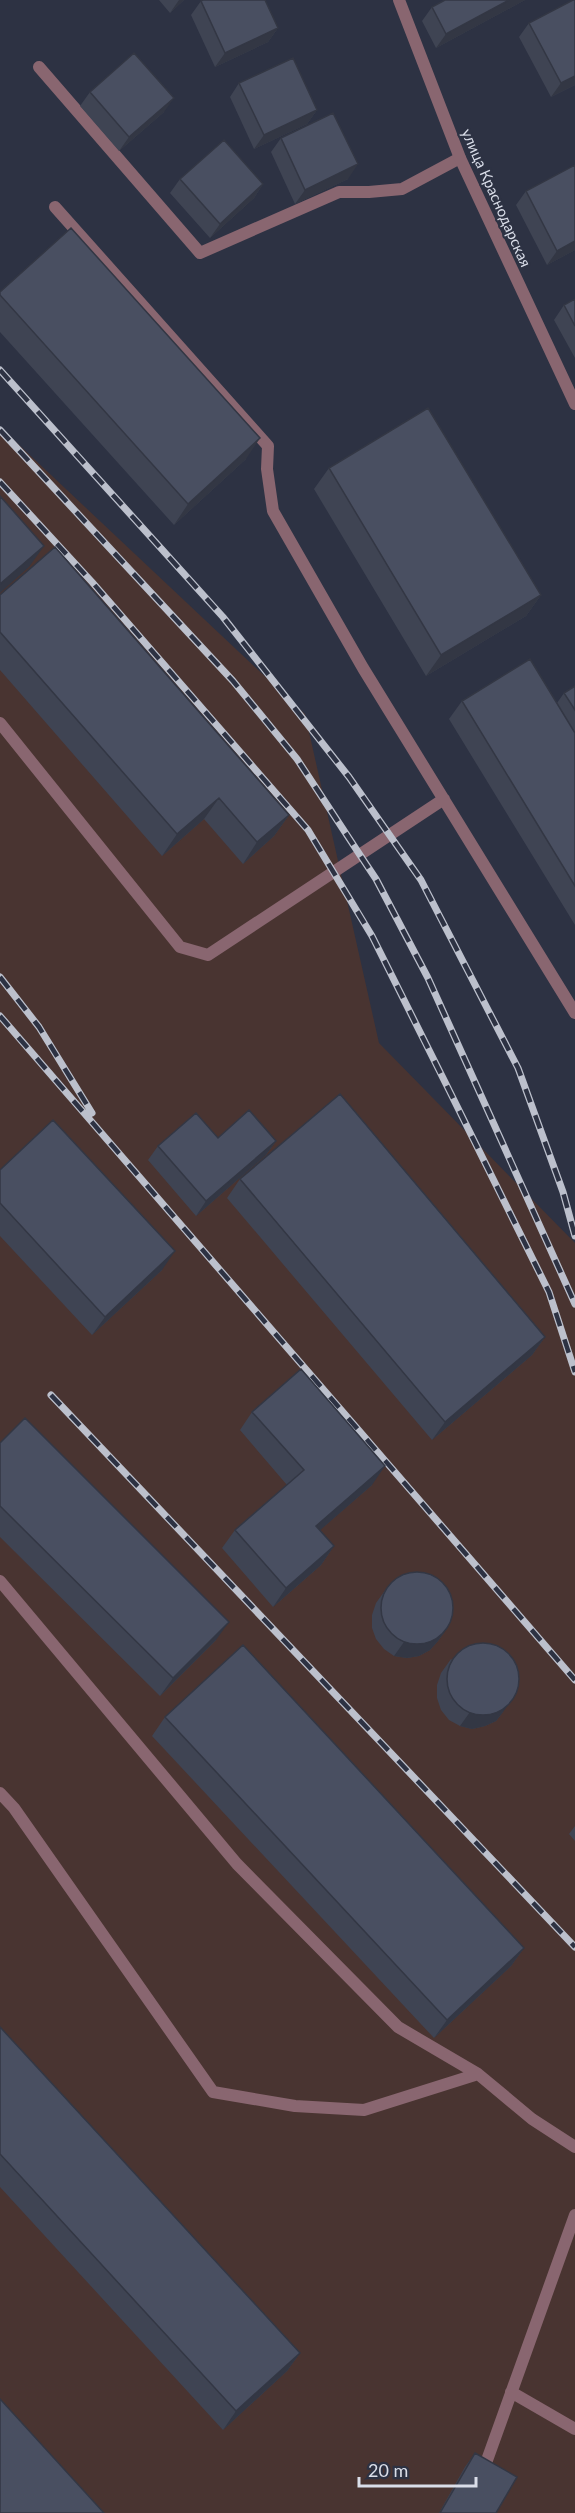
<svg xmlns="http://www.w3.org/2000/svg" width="575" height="2513" font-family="Lato,sans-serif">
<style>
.industrial{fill:#493431}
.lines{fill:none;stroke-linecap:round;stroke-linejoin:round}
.lane{stroke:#896670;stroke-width:12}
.street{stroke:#896670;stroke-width:12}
.rail-casing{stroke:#bcc0cc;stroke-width:7}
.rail{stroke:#2d3243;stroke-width:4.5;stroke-dasharray:14;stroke-linecap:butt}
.wall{fill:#3f4453}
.shaded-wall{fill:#333744}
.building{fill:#494f61;stroke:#333744;stroke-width:1.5}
.labels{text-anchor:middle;stroke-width:4.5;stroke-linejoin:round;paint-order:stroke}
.street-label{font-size:15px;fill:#dadee9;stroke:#2d3243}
</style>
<rect width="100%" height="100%" fill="#2d3243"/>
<!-- industrial -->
<path class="industrial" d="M0,427L305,714L379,1043L575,1243V2513H0Z"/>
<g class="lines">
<!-- lane -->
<path class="lane" d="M39,67L200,253L339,192H369L402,189L460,158
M55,207L268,446L267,469L273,511L363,668L575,1013
M0,723L180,947L208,955L444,799
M0,1581L237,1864L398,2027L478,2074
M0,1793L14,1808L213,2092L295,2106L364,2110L478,2074L532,2119L575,2147
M511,2392L575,2429
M486,2463L575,2215"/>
<!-- street -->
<path class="street" d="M399,0L460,158L575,404"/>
<!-- rail casing -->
<g class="rail-casing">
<path id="rail" d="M0,370L223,617L349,777L421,880L518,1068L563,1192L575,1236
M0,430L233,681L297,759L360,855L376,879L428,978L575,1304
M0,482L92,582L308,830L372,936L448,1088L549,1292L575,1372
M0,977L39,1027L92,1113
M0,1016L575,1680
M51,1395L575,1947"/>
</g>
<!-- rail -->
<use href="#rail" class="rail"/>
</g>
<!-- wall -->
<path class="wall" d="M159,0H184L170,13Z
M445,0H525L436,48L422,21L432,7Z
M201,1L278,28L268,42L215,67L191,15Z
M529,23L575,85L551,97L519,37Z
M239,83L317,110L307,124L254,149L230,97Z
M90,92L164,112L119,151L80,106Z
M281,138L348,179L295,204L271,152Z
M180,179L263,184L254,198L210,238L170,193Z
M526,191L575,250L547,265L516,205Z
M0,292L246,459L174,525L0,332Z
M575,299V358L554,320L564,305Z
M329,468L541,595L526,616L426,676L314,489Z
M0,595L289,815L274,836L243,864L204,819L162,856L0,670Z
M575,686V925L449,719L462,701L557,703L564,693Z
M218,1138L276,1141L266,1155L196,1216L148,1160L158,1146Z
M0,1170L162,1270L92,1335L0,1236Z
M240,1179L545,1337L532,1355L432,1440L227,1198Z
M252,1412L372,1485L320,1530L334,1546L321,1565L273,1607L222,1548L235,1530L287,1485L240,1430Z
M0,1443L216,1640L160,1696L0,1537Z
M386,1589L448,1627L438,1641L430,1650L419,1656L407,1658L394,1656L384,1649L376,1639L372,1628V1615L376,1603Z
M451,1659L503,1712L496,1721L485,1726L472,1729L460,1726L449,1720L441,1710L437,1698V1685L441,1673Z
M165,1717L524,1948L511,1966L434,2038L152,1736Z
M575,1826V1841L569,1834Z
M0,2027L300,2353L287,2371L223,2430L0,2187Z
M475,2453L496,2513H439L465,2467Z"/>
<!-- shaded-wall -->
<path class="shaded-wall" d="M179,0H184L170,13Z
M509,0H525L436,48L446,34Z
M278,28L268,42L215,67L225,53Z
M575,76V85L551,97L561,83Z
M174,98L164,112L119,151L129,137Z
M317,110L307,124L254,149L264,135Z
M358,164L348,179L295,204L305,190Z
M263,184L254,198L210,238L220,224Z
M575,241V250L547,265L557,251Z
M260,438L246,459L174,525L188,504Z
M44,546L29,567L0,593V584Z
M541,595L526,616L426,676L441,655Z
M219,798L204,819L162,856L177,834Z
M289,815L274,836L243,864L257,842Z
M276,1141L266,1155L196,1216L206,1201Z
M175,1251L162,1270L92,1335L105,1317Z
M545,1337L532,1355L432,1440L445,1422Z
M385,1466L372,1485L303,1545L316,1526Z
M334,1546L321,1565L273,1607L286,1588Z
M229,1622L216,1640L160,1696L173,1678Z
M448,1627L438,1641L430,1650L419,1656L407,1658L394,1656L404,1642Z
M513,1698L503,1712L496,1721L485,1726L472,1729L460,1726L470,1712Z
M524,1948L511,1966L434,2038L447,2020Z
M300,2353L287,2371L223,2430L236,2411Z"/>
<!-- building -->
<path class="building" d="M203,0H265L278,28L225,53L201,1Z
M445,0H509L446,34L432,7Z
M573,0H575V76L561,83L529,23Z
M134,53L174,98L129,137L90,92Z
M293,58L317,110L264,135L239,83Z
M333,113L358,164L305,190L281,138Z
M224,140L263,184L220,224L180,179Z
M575,165V241L557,251L526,191Z
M71,228L260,438L188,504L0,295V292Z
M575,299V326L564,305Z
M428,408L541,595L441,655L329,468Z
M0,496L44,546L0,584Z
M55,547L289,815L257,842L219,798L177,834L0,632V595Z
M530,659L575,733V886L462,701Z
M575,686V710L564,693Z
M340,1094L545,1337L445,1422L240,1179Z
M249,1110L276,1141L206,1201L158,1146L196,1113L218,1138Z
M53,1120L175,1251L105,1317L0,1203V1170Z
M301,1369L385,1466L316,1526L334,1546L286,1588L235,1530L304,1470L252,1412Z
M25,1418L229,1622L173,1678L0,1506V1443Z
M381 1608a36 36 0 1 1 72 0a36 36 0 1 1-72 0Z
M447 1679a36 36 0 1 1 72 0a36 36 0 1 1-72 0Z
M243,1645L524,1948L447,2020L165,1717Z
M0,2027L300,2353L236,2411L0,2154Z
M0,2399L104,2513H0Z
M475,2453L517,2477L496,2513H440Z"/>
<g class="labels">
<!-- street labels -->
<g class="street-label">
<text transform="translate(496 198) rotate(66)" y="5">улица Краснодарская</text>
</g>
</g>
<!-- scale -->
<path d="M359 2477v9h117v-9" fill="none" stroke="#dadee9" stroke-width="3"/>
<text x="368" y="2477" font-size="18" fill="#dadee9" stroke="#2d3243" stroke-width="4.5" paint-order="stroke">20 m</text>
</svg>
